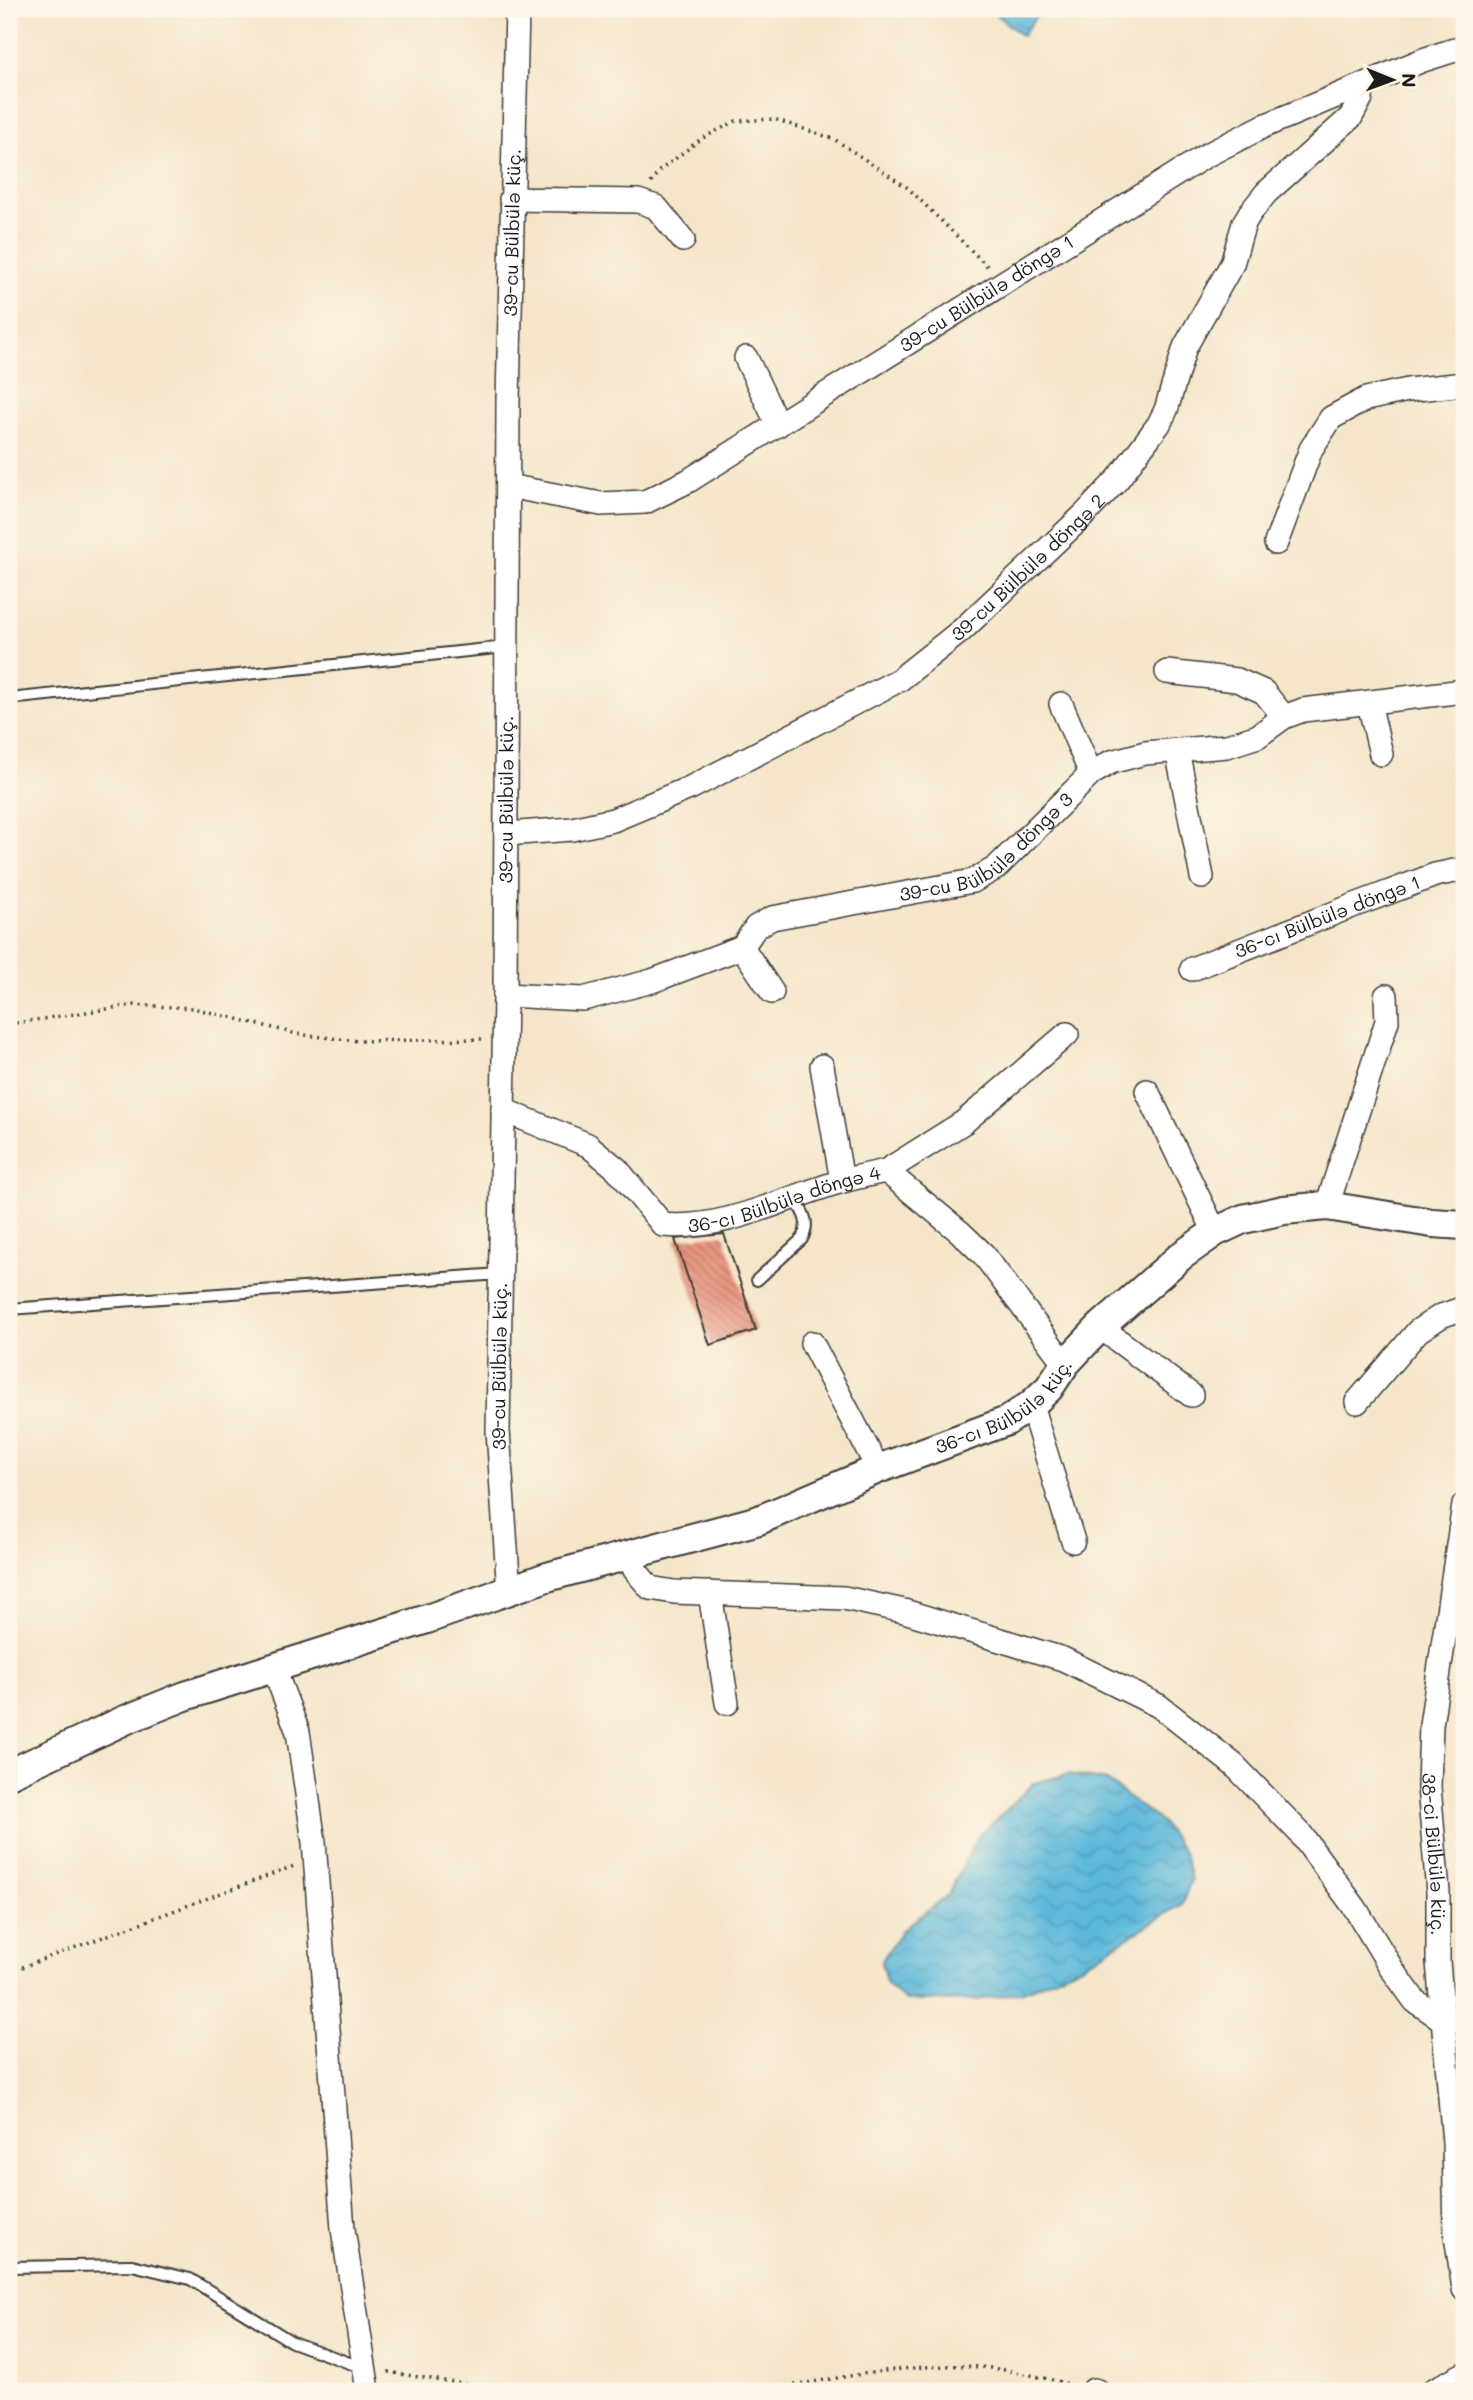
<svg xmlns="http://www.w3.org/2000/svg" width="1473" height="2400" font-family="Mali,sans-serif">
<style>
.water{fill:url(#water-waves);stroke:#3c6a7c;stroke-width:2}
.building{fill:url(#building-back-hatch)}
.lines{fill:none;stroke-linecap:round;stroke-linejoin:round}
.service-casing{stroke:#3d3a36;stroke-width:14}
.minor-casing{stroke:#3d3a36;stroke-width:26}
.tertiary-casing{stroke:#3d3a36;stroke-width:32}
.path{stroke:#3d3a36;stroke-width:3.5;stroke-dasharray:2 5;stroke-linecap:butt}
.service{stroke:#fff;stroke-width:10}
.minor{stroke:#fff;stroke-width:23}
.tertiary{stroke:#fff;stroke-width:28}
.labels{text-anchor:middle;stroke-width:5;stroke-linejoin:round;paint-order:stroke}
.street-label{font-size:19px;fill:#1c1c1c;stroke:#fcf5e5}
</style>
<defs>
<pattern id="water-waves" width="16" height="10" patternUnits="userSpaceOnUse" patternTransform="scale(1.75)"><rect width="16" height="10" fill="#5db9db"/><path d="M0 5q4-4 8 0t8 0" fill="none" stroke="#509ebb"/></pattern>
<pattern id="building-back-hatch" width="6" height="6" patternUnits="userSpaceOnUse" patternTransform="scale(1.75)"><rect width="6" height="6" fill="#e8947f"/><path d="M-1 5l2 2M0 0l6 6M5-1l2 2" fill="none" stroke="#bb7867"/></pattern>
</defs>
<rect width="100%" height="100%" fill="#fcf5e5"/>
<filter id="ink" filterUnits="userSpaceOnUse"><feTurbulence type="fractalNoise" baseFrequency=".0143" numOctaves="2"/><feDisplacementMap in="SourceGraphic" scale="14" xChannelSelector="R" yChannelSelector="G"/><feConvolveMatrix kernelMatrix="1 2 1 2 8 2 1 2 1" color-interpolation-filters="sRGB"/></filter>
<filter id="wash" filterUnits="userSpaceOnUse"><feTurbulence type="fractalNoise" baseFrequency=".00686" numOctaves="4" result="noise"/><feDisplacementMap in="SourceGraphic" scale="28" xChannelSelector="R" yChannelSelector="G"/><feGaussianBlur stdDeviation="1.57" result="paint"/><feColorMatrix in="noise" values="0 0 0 0 0 0 0 0 0 0 0 0 0 0 0 0 0 1.4 0 .05"/><feComposite in="paint" operator="in"/></filter>
<g filter="url(#wash)">
<rect width="100%" height="100%" fill="#f5e6cb"/>
<!-- water -->
<path class="water" d="M990,9H1041L1022,36Z
M1069,1774L1107,1781L1161,1822L1184,1853L1191,1880L1182,1904L1081,1966L1023,1991L977,2000L906,2001L887,1985L881,1962L902,1930L948,1895L977,1838L1034,1783Z"/>
<g id="blocks">
<!-- building -->
<path class="building" d="M724,1234L756,1330L710,1345L675,1239Z"/>
</g>
</g>
<g filter="url(#ink)">
<use href="#blocks" fill-opacity="0" stroke="#3d3a36" stroke-width="2"/>
<g class="lines">
<!-- service casing -->
<g class="service-casing">
<path id="service" d="M9,699L506,647
M757,1280L802,1239C811,1222 803,1212 794,1198
M9,1309L500,1274
M9,2267L132,2265L190,2279L292,2342L363,2368"/>
</g>
<!-- minor casing -->
<g class="minor-casing">
<g id="minor">
<path d="M511,199L638,201L656,207L683,240"/>
<path d="M746,358L778,425"/>
<path id="s1" d="M508,486L601,504L645,502L688,481L1205,156L1264,126L1423,60L1464,47"/>
<path d="M1276,543L1311,449L1331,418L1366,399L1408,390L1464,384"/>
<path d="M1167,672L1237,680L1264,692L1284,717"/>
<path d="M1369,703L1381,754"/>
<path d="M1061,704L1091,774"/>
<path d="M1177,750L1202,877"/>
<path id="s2" d="M506,834L572,829L613,820L692,787L899,680L962,630L1086,513L1118,479L1159,424L1166,410L1185,347L1232,264L1244,223L1250,213L1266,193L1351,117L1361,98L1362,86"/>
<path d="M742,947L772,992"/>
<path id="s3" d="M1192,969L1355,905L1435,875L1464,869"/>
<path id="s4" d="M505,995L583,999L652,981L742,947L756,927L772,918L973,881L996,868L1091,774L1111,762L1145,753L1227,746L1258,736L1284,717L1303,710L1464,691"/>
<path d="M822,1066L842,1181"/>
<path d="M1147,1091L1215,1232"/>
<path id="s5" d="M503,1110L588,1145L617,1169L663,1225C725,1231 785,1197 843,1181C857,1177 872,1174 886,1171L960,1232L984,1255L1065,1364"/>
<path d="M886,1171L964,1122L1067,1034"/>
<path d="M1327,1206L1387,1021L1386,996"/>
<path d="M1100,1327L1191,1395"/>
<path d="M812,1343L878,1469"/>
<path d="M1357,1402L1418,1331L1441,1316L1464,1308"/>
<path d="M1031,1405L1073,1541"/>
<path id="s6" d="M1464,1505L1431,1725L1429,1787L1438,1892V1962L1454,2142L1456,2235L1464,2289"/>
<path d="M629,1557L635,1570L650,1588L674,1592L844,1598L904,1611L1063,1659L1159,1706L1234,1765L1300,1833L1355,1908L1392,1969L1415,2001L1443,2020L1464,2019"/>
<path id="s7" d="M509,1592L498,1431L505,995L508,401L517,9"/>
<path d="M710,1593L727,1703"/>
<path d="M274,1669L298,1732L314,1842L343,2229L368,2391"/>
<path d="M1094,2390L1097,2391"/>
<path d="M1432,2391L1464,2374"/>
</g>
</g>
<!-- tertiary casing -->
<g class="tertiary-casing">
<g id="tertiary">
<path id="s8" d="M9,1774L125,1720L185,1696L427,1619L547,1577L759,1520L878,1469L1007,1421L1031,1405L1049,1388L1065,1364L1100,1327L1181,1256L1215,1232L1243,1219L1284,1210L1327,1206L1432,1223L1464,1225"/>
</g>
</g>
<!-- path -->
<path class="path" d="M651,183L659,171L701,139L736,121L774,119L834,139L908,188L988,267
M9,1024L133,1005L193,1008L297,1034L358,1041L484,1039
M9,1972L294,1866
M388,2372L507,2391
M760,2391C821,2381 884,2368 946,2366C989,2364 1032,2375 1073,2385"/>
<!-- service -->
<use href="#service" class="service"/>
<!-- minor -->
<use href="#minor" class="minor"/>
<!-- tertiary -->
<use href="#tertiary" class="tertiary"/>
</g>
</g>
<g class="labels">
<!-- street labels -->
<g class="street-label">
<text dy="7" stroke="none"><textPath href="#s7" startOffset="1360">39-cu Bülbülə küç.</textPath></text>
<text dy="7" stroke="none"><textPath href="#s1" startOffset="539">39-cu Bülbülə döngə 1</textPath></text>
<text dy="7" stroke="none"><textPath href="#s2" startOffset="598">39-cu Bülbülə döngə 2</textPath></text>
<text dy="7" stroke="none"><textPath href="#s7" startOffset="793">39-cu Bülbülə küç.</textPath></text>
<text dy="7" stroke="none"><textPath href="#s4" startOffset="520">39-cu Bülbülə döngə 3</textPath></text>
<text dy="7" stroke="none"><textPath href="#s3" startOffset="145">36-cı Bülbülə döngə 1</textPath></text>
<text dy="7" stroke="none"><textPath href="#s5" startOffset="327">36-cı Bülbülə döngə 4</textPath></text>
<text dy="7" stroke="none"><textPath href="#s7" startOffset="226">39-cu Bülbülə küç.</textPath></text>
<text dy="7" stroke="none"><textPath href="#s8" startOffset="1066">36-cı Bülbülə küç.</textPath></text>
<text dy="7" stroke="none"><textPath href="#s6" startOffset="352">38-ci Bülbülə küç.</textPath></text>
</g>
</g>
<!-- margin -->
<rect width="1473" height="2400" fill="none" stroke="#fcf5e5" stroke-width="35"/>
<!-- north arrow -->
<g transform="translate(1392 80) rotate(91)" stroke="#fcf5e5" stroke-width="5" paint-order="stroke">
<path d="M0-5L12 26L0 18L-12 26Z" fill="#1c1c1c"/>
<text y="-10" font-size="19" font-weight="bold" text-anchor="middle" fill="#1c1c1c">N</text>
</g>
</svg>
